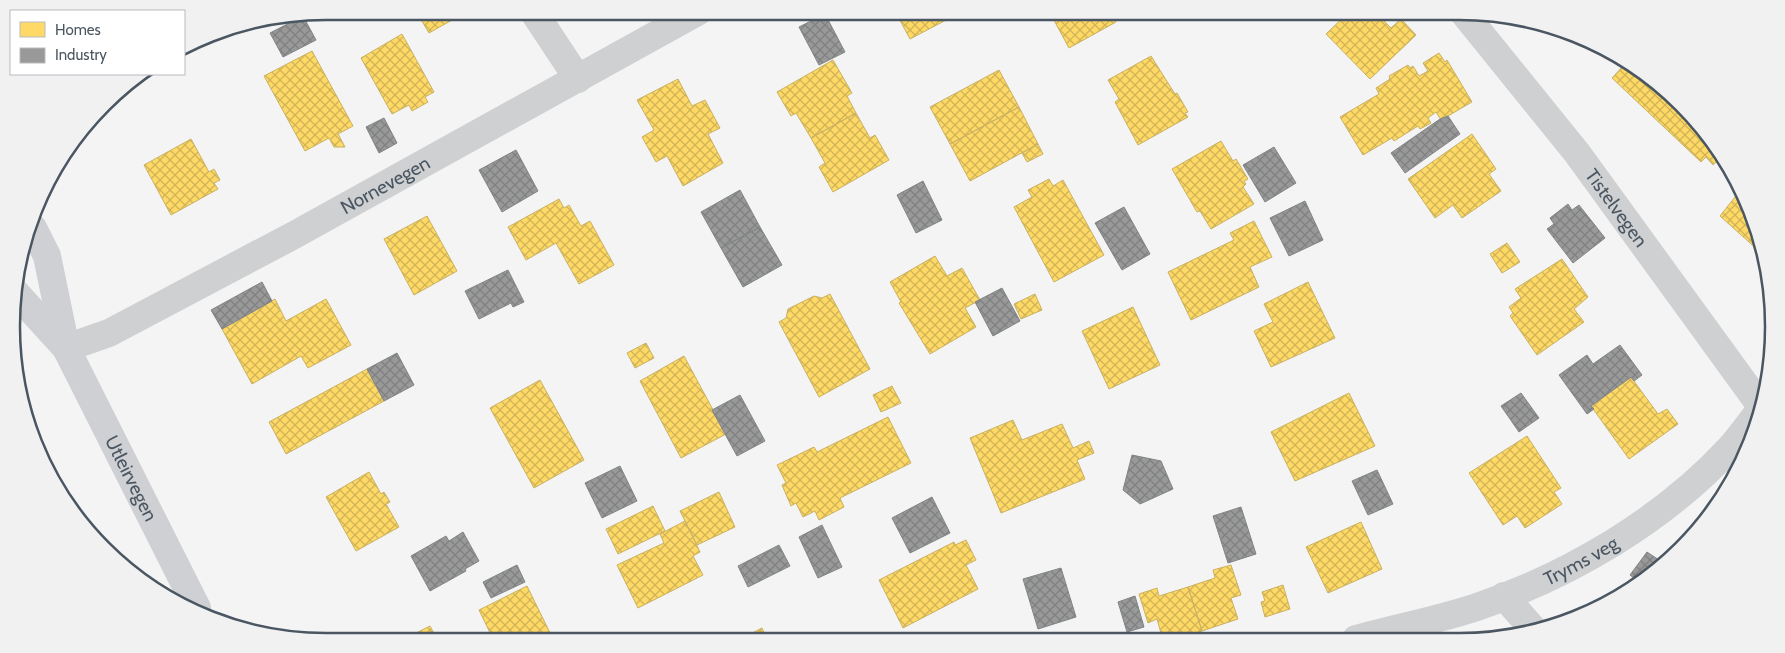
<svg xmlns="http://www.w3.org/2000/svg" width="1785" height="653" font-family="Cabin,sans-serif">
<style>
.homes{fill:url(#homes-cross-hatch);stroke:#c9b264}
.industry{fill:url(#industry-cross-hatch);stroke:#818588}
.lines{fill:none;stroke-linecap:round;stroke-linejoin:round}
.minor{stroke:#ced0d2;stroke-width:28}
.secondary{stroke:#ced0d4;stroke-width:28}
.labels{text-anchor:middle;stroke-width:5;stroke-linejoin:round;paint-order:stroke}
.street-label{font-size:19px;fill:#4a5661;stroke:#fff}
.rim{fill:none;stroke:#4a5661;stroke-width:2.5}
</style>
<defs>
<pattern id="homes-cross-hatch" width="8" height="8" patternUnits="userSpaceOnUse" patternTransform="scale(1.25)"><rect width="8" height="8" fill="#ffd966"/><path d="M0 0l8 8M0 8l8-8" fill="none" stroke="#d0b357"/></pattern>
<pattern id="industry-cross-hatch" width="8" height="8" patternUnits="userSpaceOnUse" patternTransform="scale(1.25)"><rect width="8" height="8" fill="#999"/><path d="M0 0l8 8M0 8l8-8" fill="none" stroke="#7f8080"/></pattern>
</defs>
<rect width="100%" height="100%" fill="#f4f4f4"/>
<!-- homes -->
<path class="homes" d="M416,11H468L429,33Z
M624,11H635L626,16Z
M895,11H946L950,18L910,39Z
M1049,11H1110L1116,22L1069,48Z
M1247,11H1262L1254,18Z
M1350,11H1374L1391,28L1401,19L1416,35L1370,79L1326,34Z
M402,34L434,92L425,97L428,102L412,111L409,105L392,114L361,58Z
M213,35L216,40L209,44L207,42L187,53L186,51Z
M312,51L353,126L338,134L345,147H334L329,138L305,151L264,76Z
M1439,53L1445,62L1447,60L1472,102L1441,120L1436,112L1428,118L1431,123L1420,129L1418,126L1394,141L1392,138L1363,155L1340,117L1379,94L1376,88L1390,79L1389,76L1408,65L1410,68L1413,66L1419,76L1428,71L1423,63Z
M1151,56L1175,94L1177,93L1188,112L1185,113L1188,117L1138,145L1115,102L1119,99L1108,80Z
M833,60L852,93L847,96L856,113L811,138L796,113L791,116L777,92Z
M1625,64L1651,77L1721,157L1713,165L1706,157L1701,162L1612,78Z
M999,70L1019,107L950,144L930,107Z
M678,79L692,106L705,100L720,128L708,134L723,163L683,186L667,156L656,162L642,137L654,130L637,100Z
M1019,107L1038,144L970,181L950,144Z
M856,113L870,138L875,135L889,160L833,192L819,167L825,163L811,138Z
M1472,134L1496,169L1489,174L1501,191L1462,218L1453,205L1435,218L1408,179Z
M191,139L209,172L214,169L220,180L214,183L218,189L171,215L144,165Z
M1221,141L1233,161L1236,159L1248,179L1244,181L1246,184L1243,187L1254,204L1211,229L1200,211L1197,212L1172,169Z
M1038,144L1043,154L1027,162L1022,153Z
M1049,179L1053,186L1063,180L1104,255L1054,282L1014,207L1032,197L1028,190Z
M1739,192L1759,251L1720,216Z
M559,199L564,208L569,205L581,226L590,221L614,265L579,284L556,243L526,260L508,227Z
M427,216L457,271L414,295L384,239Z
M1254,221L1272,257L1250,267L1259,287L1191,320L1168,272L1234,240L1230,233Z
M1507,243L1520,262L1502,273L1490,254Z
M935,256L947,276L962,268L980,300L965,308L976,327L930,354L899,303L901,302L890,282Z
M1562,259L1588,297L1574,309L1584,322L1537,355L1510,316L1513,313L1509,307L1521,298L1515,289Z
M1308,282L1335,338L1271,367L1254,331L1273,322L1264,304Z
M830,294L870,369L819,397L779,322L786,318L788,309L814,296L822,298Z
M1035,294L1042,310L1021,319L1014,304Z
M275,299L286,321L326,299L351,345L308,368L301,356L252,384L222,329Z
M1133,307L1160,365L1109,389L1082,331Z
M646,343L654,358L635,368L627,353Z
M684,356L726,434L681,458L640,381Z
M367,369L384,401L286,454L269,422Z
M1631,377L1658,414L1667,409L1678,424L1629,459L1591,406Z
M540,380L584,460L534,488L490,408Z
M892,386L901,403L881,412L873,395Z
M1349,393L1375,446L1295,481L1271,432Z
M888,417L911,463L840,498L844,507L819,520L815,511L803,517L796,503L791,506L782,485L786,483L777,465L814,447L817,452Z
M1013,420L1022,440L1062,424L1073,448L1089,441L1094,453L1077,460L1085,479L1001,513L970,438Z
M1527,436L1561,488L1554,492L1562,504L1525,528L1517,516L1503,525L1469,473Z
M369,472L381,494L384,492L390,502L386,504L399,527L356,551L326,497Z
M719,492L735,527L697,545L680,511Z
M653,506L665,531L618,554L606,529Z
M685,521L700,552L693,556L703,575L638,608L617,565L664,543L660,534Z
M1361,522L1382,569L1328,593L1306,547Z
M966,540L976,560L966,565L978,589L903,628L879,580L954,542L955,545Z
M1231,565L1241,595L1231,598L1238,619L1202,631L1188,587L1215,578L1213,570Z
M1283,585L1290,609L1265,617L1261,602L1265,601L1262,592Z
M527,586L554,641H494L479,610Z
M1188,587L1202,631L1174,640H1163L1157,619L1148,623L1139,594L1157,588L1159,596Z
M430,626L438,641L398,642Z
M762,628L768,641H737Z"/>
<!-- industry -->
<path class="industry" d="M825,14L845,52L819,65L799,27Z
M303,16L316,40L283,57L270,33Z
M1448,116L1460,134L1405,173L1391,153L1440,119Z
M384,118L397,143L379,153L366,127Z
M1274,147L1296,183L1265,202L1243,165Z
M516,150L538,191L502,212L479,170Z
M923,181L942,220L916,233L897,195Z
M740,190L760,227L721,248L701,212Z
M1305,201L1323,240L1289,256L1270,218Z
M1568,204L1572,210L1579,205L1605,238L1573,263L1547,229L1554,224L1550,218Z
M1124,207L1150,254L1122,270L1095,223Z
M760,227L782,265L743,287L721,248Z
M508,270L524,302L513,307L511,303L479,319L465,291Z
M262,282L272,301L222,329L211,310Z
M1002,288L1020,321L993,336L975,302Z
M1620,345L1642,375L1634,381L1631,377L1591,406L1594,409L1587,414L1559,375L1587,355L1593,364Z
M397,353L414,385L384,401L367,369Z
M1521,393L1539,418L1519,432L1501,406Z
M740,395L765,441L737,456L712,410Z
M1132,455L1161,461L1173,489L1140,504L1123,490Z
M620,466L637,501L602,518L585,483Z
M1377,470L1393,504L1368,515L1352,481Z
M932,497L950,533L910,553L892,518Z
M1241,507L1256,554L1228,563L1213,516Z
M822,525L842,567L818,578L799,537Z
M463,532L479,561L465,569L466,571L430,591L411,556L446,536L449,541Z
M779,545L790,566L748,587L738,566Z
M1647,552L1665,564L1639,582L1630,575Z
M517,565L525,582L491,598L483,582Z
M1061,568L1076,617L1038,629L1023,579Z
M1135,596L1144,627L1127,632L1118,602Z"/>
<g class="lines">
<!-- minor -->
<g class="minor">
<path d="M533,11L578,79"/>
<path id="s1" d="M1463,12L1577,153L1763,409"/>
<path id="s2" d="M66,348L109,333L296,234L699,11"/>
<path d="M1504,596L1533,629"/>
<path id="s3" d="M1356,639C1396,628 1438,620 1477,607C1570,575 1664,520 1731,447C1742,435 1751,421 1761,409"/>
</g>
<!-- secondary -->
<g class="secondary">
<path id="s4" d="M33,228L47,256L66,348L197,608"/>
<path d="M14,291L66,348"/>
</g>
</g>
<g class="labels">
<!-- street labels -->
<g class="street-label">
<text dy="7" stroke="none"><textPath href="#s2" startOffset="359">Nornevegen</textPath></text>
<text dy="7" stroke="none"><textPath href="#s1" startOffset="249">Tistelvegen</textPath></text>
<text dy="7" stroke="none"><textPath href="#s4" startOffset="271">Utleirvegen</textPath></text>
<text dy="7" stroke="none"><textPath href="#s3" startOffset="239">Tryms veg</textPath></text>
</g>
</g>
<!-- crop -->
<path d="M0 0H1785V653H0ZM326 20H1459A306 306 0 0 1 1765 326V327A306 306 0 0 1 1459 633H326A306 306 0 0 1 20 327V326A306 306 0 0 1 326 20Z" fill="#f1f1f2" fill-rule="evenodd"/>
<path class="rim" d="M326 20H1459A306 306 0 0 1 1765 326V327A306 306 0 0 1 1459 633H326A306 306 0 0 1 20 327V326A306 306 0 0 1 326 20Z"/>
<!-- legend -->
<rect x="10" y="10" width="175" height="65" fill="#ffffff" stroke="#b7bbc0"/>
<rect x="20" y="22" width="25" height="15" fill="#ffd966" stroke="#b7bbc0"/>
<text x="55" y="35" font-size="15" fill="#4a5661">Homes</text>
<rect x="20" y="48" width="25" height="15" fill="#999999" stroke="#b7bbc0"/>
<text x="55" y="60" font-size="15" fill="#4a5661">Industry</text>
</svg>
